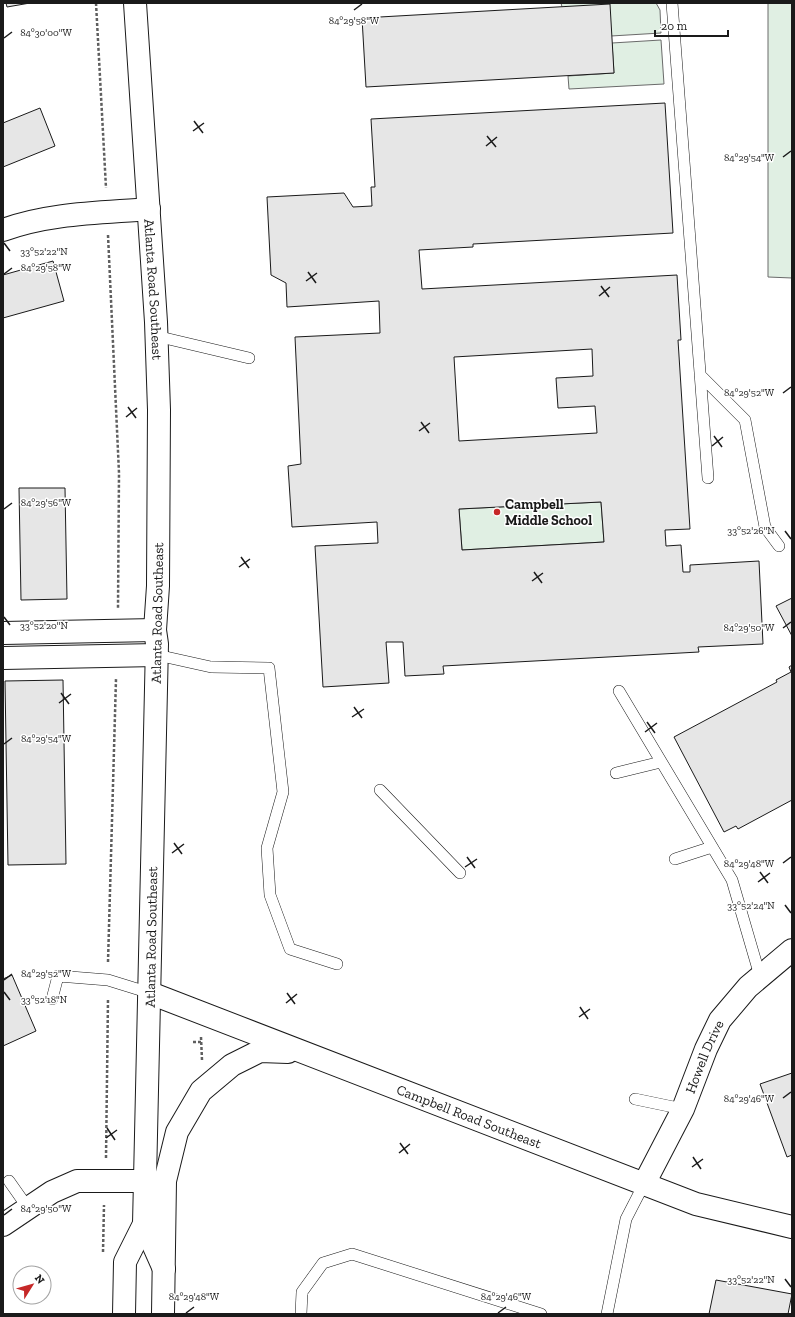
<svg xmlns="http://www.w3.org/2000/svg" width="795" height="1317" font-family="'Zilla Slab',serif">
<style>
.green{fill:#e0efe3;stroke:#6a6a6a}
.building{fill:#e6e6e6;stroke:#1a1a1a;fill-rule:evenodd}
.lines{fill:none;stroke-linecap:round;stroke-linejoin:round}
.lane-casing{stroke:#1a1a1a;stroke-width:12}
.street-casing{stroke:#1a1a1a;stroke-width:24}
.secondary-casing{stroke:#1a1a1a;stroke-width:24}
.path{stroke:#5f5f5f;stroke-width:2.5;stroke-dasharray:3 2;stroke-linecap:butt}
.lane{stroke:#fff;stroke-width:11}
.street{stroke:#fff;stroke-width:22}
.secondary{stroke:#fff;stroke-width:22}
.ticks{fill:none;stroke:#1a1a1a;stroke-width:1.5}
.poi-dot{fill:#c62828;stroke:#fff;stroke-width:1.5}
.labels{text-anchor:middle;stroke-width:3;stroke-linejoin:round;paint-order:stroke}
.street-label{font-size:14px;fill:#1a1a1a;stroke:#fff}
.poi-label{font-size:14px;font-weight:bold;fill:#1a1a1a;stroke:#fff;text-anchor:start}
.ticks-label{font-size:10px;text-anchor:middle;fill:#1a1a1a;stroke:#fff;stroke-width:3;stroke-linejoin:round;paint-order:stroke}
</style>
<rect width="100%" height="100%" fill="#fff"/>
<!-- green -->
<path class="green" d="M561,3H656L660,10L661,33L611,36L562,7Z
M768,3H792V278L768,277Z
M661,40L664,84L569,89L568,76L614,73L612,43Z
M601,502L604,542L462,550L459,509Z"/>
<!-- building -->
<path class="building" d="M6,3H30L7,7Z
M610,4L614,73L366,87L362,18Z
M665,103L673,233L473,244V247L419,250L422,289L677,275L681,340H678L690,529L665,530L666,546L681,545L683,572H690V565L759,561L763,644L698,647L699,652L443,666L444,674L405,676L403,642H386L389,683L323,687L315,546L378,543L377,522L292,527L288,466L301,464L295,337L380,333L379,301L287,307L286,283L271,275L267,197L344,193L353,207L372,206L371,187H375L371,119ZM592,349L593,376L556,378L558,408L595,406L597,433L459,441L454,357ZM601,502L604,542L462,550L459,509Z
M40,108L55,146L3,167V123Z
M53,261L64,301L3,318V275Z
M19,488H65L67,599L21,600Z
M792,598V636L776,606Z
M792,665V800L738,829L736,826L724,832L674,737L777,682L776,680L791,672L789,667Z
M63,680L66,864L8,865L5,681Z
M12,975L36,1031L3,1046V979Z
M792,1073V1155L787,1157L760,1084Z
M716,1280L792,1294L788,1314H709Z"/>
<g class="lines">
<!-- lane casing -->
<g class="lane-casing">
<path id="lane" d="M672,3L708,478
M156,336L249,358
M700,375L745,420L765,527L779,546
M157,655L211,667L269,668L283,792L267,848L270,895L290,949L337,964
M619,691L732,880L760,976
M616,773L661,762
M380,790L460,873
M675,859L712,847
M52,999L58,976L108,980L150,993
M635,1099L683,1109
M9,1181L28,1208
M301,1314L302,1292L323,1263L352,1254L541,1314
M607,1314L626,1219L644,1184"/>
</g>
<!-- street casing -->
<g class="street-casing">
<g id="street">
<path d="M3,230C49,213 100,213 149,209"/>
<path d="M3,633L155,630"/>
<path d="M3,658L157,655"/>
<path id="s1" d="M644,1184L683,1109L706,1049L720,1020L748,987L792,950"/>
<path d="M3,1225L52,1192L77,1181H145"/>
</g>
</g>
<!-- secondary casing -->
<g class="secondary-casing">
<g id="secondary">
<path id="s2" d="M135,3L156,322L159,410L158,586L155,630L157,644L144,1224L164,1269"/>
<path id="s3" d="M150,993L696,1204L792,1227"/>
<path d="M124,1314L125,1262L144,1224"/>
<path d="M163,1314L165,1181L177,1132L201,1091L232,1065L260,1051L288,1052"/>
</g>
</g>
<!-- path -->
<path class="path" d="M96,3L106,188
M108,235L119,473L118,608
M108,962L116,679
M201,1037L202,1060
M193,1042H202
M106,1158L108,999
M103,1252L104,1205"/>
<!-- lane -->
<use href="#lane" class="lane"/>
<!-- street -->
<use href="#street" class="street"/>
<!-- secondary -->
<use href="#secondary" class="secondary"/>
</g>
<!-- ticks -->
<path class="ticks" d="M354,10L362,4M4,38L12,32M194,121L203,133M193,131L204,123M487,136L496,147M486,146L497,137M783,157L791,151M4,243L10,251M308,272L316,283M4,274L12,268M306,281L317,273M601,286L609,297M599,296L610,287M783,393L791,387M128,407L136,418M126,417L137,408M421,422L429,433M419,431L430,423M714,436L722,447M712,446L723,437M4,509L12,503M785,531L791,539M241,557L249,568M239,567L250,559M534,572L542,583M532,581L543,573M4,617L10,625M783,628L791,622M61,693L69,704M59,703L71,694M354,707L362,718M352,717L364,709M647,722L655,733M645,732L657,723M4,744L12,738M174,843L182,854M172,853L184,844M467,857L475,868M783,863L791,857M465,867L477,859M760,872L768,883M758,882L770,873M785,905L791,913M4,980L12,974M4,992L10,1000M287,993L295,1004M286,1003L297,994M580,1007L588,1019M579,1017L590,1009M783,1098L791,1092M107,1128L115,1140M106,1138L117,1130M400,1143L408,1154M399,1153L410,1144M693,1157L701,1169M692,1167L703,1159M4,1215L12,1209M785,1279L791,1287M186,1313L194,1307M498,1313L506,1307"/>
<!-- markers -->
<circle class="poi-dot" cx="497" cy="512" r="4"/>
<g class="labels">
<!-- street labels -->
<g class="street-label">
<text dy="5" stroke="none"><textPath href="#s2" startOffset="287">Atlanta Road Southeast</textPath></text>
<text transform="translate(157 613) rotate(-89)" y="5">Atlanta Road Southeast</text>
<text transform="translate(151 937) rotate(-89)" y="5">Atlanta Road Southeast</text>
<text dy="5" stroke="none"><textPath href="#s1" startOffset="141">Howell Drive</textPath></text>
<text dy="5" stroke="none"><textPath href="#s3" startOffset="342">Campbell Road Southeast</textPath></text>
</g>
<!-- poi labels -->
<g class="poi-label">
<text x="505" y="509">Campbell<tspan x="505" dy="16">Middle School</tspan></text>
</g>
</g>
<g class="ticks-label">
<text x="354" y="24">84°29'58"W</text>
<text x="46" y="36">84°30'00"W</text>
<text x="749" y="161">84°29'54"W</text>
<text x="44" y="255">33°52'22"N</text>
<text x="46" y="271">84°29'58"W</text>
<text x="749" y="396">84°29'52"W</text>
<text x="46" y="506">84°29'56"W</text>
<text x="751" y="534">33°52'26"N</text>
<text x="44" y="629">33°52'20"N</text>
<text x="749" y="631">84°29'50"W</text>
<text x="46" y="742">84°29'54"W</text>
<text x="749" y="867">84°29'48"W</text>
<text x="751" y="909">33°52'24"N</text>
<text x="46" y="977">84°29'52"W</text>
<text x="44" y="1003">33°52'18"N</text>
<text x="749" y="1102">84°29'46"W</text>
<text x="46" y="1212">84°29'50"W</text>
<text x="751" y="1283">33°52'22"N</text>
<text x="194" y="1300">84°29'48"W</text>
<text x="506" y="1300">84°29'46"W</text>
</g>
<!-- border -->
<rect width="795" height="1317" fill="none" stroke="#1a1a1a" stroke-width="8"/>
<!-- north arrow -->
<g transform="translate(32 1285) rotate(53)"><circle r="19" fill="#ffffff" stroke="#a3a3a3"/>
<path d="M0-3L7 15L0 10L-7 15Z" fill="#c62828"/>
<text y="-6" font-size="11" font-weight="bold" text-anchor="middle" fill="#1a1a1a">N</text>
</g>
<!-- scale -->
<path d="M655 30v6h73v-6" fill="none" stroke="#1a1a1a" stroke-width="2"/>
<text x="661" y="30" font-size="12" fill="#1a1a1a" stroke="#ffffff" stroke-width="3" paint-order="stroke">20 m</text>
</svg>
